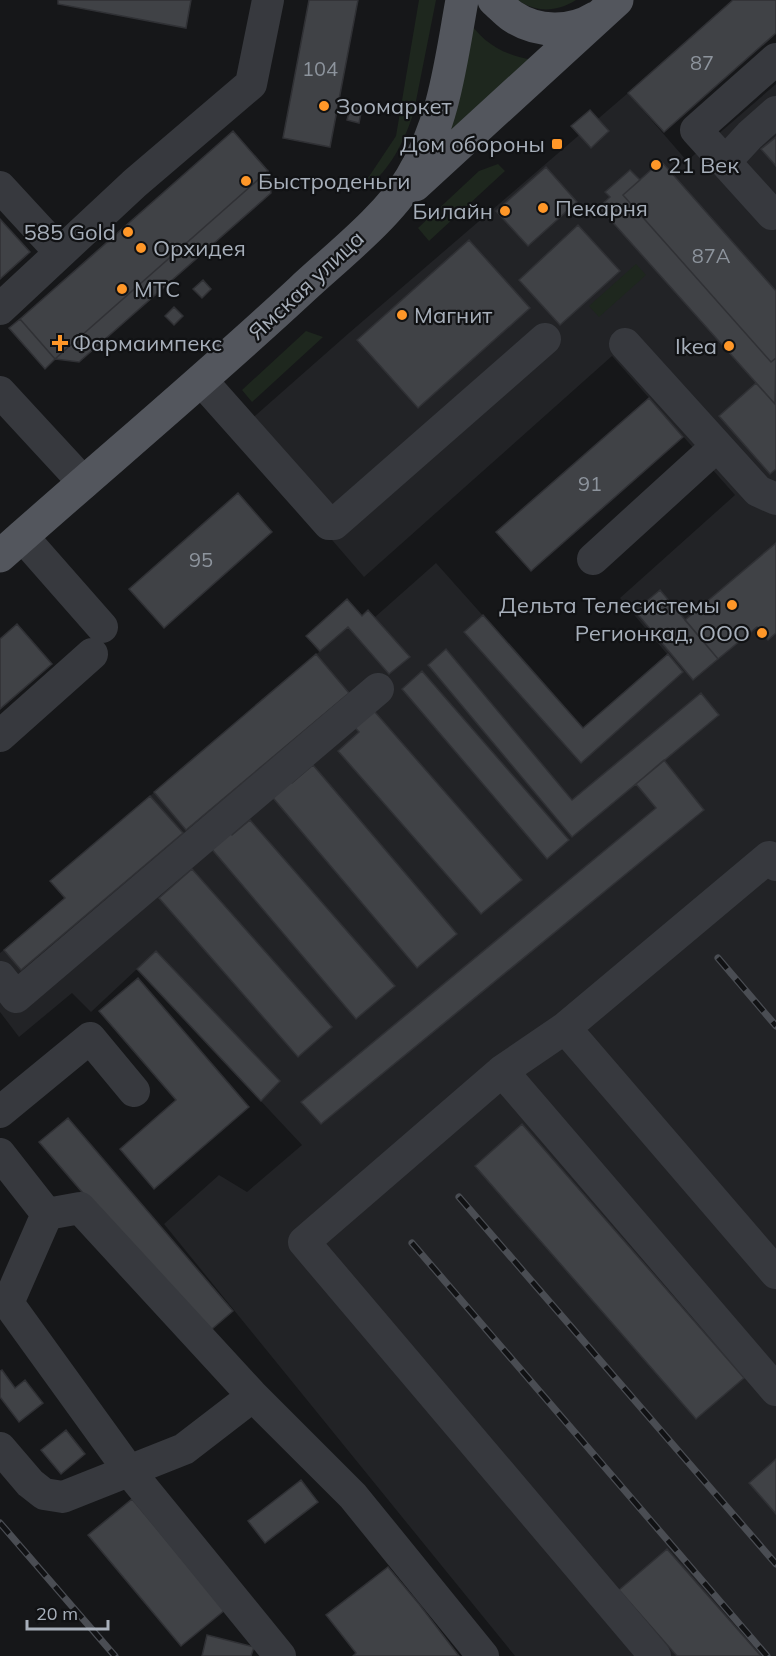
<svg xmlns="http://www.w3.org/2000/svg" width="776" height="1656" font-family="Mulish,sans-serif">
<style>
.built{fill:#222326}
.green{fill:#1e271e}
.building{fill:#404246;stroke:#303135;stroke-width:1.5}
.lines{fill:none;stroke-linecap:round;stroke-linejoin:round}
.minor{stroke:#37393e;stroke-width:32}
.major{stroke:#53565d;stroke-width:33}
.rail-casing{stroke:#4a4d53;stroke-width:7}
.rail{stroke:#111214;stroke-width:4.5;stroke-dasharray:14;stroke-linecap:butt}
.poi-dot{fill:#ff9728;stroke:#111214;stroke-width:2}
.labels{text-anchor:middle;stroke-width:4.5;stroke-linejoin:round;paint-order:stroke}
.number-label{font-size:20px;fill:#8d949d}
.poi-label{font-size:22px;fill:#a7afba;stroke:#111214;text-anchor:start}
.street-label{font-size:22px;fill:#a7afba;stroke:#111214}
</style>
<rect width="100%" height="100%" fill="#161719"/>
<!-- built -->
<path class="built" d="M776,84V1656H515L164,1224L219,1175L247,1192L302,1145L137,969L91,1012L72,993L19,1037L0,1012V953L64,898L50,881L319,652L306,636L347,599L362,615L368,610L375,617L436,563L583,728L667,654L620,598L735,495L612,356L364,577L238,431L349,333L628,93L687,161Z"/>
<!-- green -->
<path class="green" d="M419,0H436L414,111C406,137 393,165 372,183L368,178L396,136Z
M518,0H576C557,12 536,13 518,0Z
M464,15C482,42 500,54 532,60L429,161Z
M498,164L505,171L429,241L418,228L479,171Z
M636,264L646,275L599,317L589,306Z
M306,331L323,337L252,402L242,390Z"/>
<!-- building -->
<path class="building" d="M58,0H191L186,28L58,4Z
M309,0H358L330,147L283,138Z
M733,0H776V33L664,132L628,93Z
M351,105L362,108L359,123L347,120Z
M590,110L609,131L591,148L571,126Z
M233,131L268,171L55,359L20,319Z
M776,137V166L761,149Z
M661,161L776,291V358L771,362L623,195Z
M546,167L577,202L528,246L496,211Z
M630,170L640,180L623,195L771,362L776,358L775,404L599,207L610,197L605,192Z
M268,171L271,193L79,362L55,359Z
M0,219L30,252L0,279Z
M578,225L620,271L560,325L519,280Z
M469,240L530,308L418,408L357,340Z
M203,280L211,289L202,298L193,289Z
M174,307L183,316L174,325L165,316Z
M20,319L55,359L45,369L9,328Z
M756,383L775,404L776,403V469L770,474L719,416Z
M649,398L683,437L531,571L496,532Z
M238,493L272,532L164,628L129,589Z
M776,543V633L768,640L757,627L718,659L685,620Z
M660,590L718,659L693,680L635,611Z
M347,599L362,616L368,610L410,657L389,674L348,627L320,651L306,636Z
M483,615L583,728L668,654L683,672L581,763L464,632Z
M17,624L52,664L0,709V639Z
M446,649L572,800L701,693L719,715L572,837L428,665Z
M316,654L349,693L186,830L154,792Z
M422,671L569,840L547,859L402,689Z
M368,704L522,880L481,914L338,751L359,732L349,721Z
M664,760L704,810L321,1124L301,1102L656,808L636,784Z
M313,765L457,934L417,968L268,792L287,776L292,783Z
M150,796L183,833L21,970L4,950L65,898L50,881Z
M250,820L395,986L356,1019L210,847L229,831L232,835Z
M192,869L332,1027L298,1057L159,898Z
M156,951L280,1081L261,1101L137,969Z
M138,978L249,1107L154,1189L120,1149L176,1100L99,1011Z
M68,1118L233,1311L205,1335L39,1142Z
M522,1124L744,1378L696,1419L475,1166Z
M2,1370L15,1388L25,1380L43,1403L19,1422L0,1397V1371Z
M66,1430L85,1454L61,1474L41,1450Z
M776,1459V1514L749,1483Z
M301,1480L318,1502L265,1543L248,1521Z
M132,1499L225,1610L181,1646L88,1535Z
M667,1549L761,1656H677L619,1590Z
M388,1567L419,1604L459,1656H353L356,1653L326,1615Z
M207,1635L254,1647L251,1656H202Z"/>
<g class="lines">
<!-- minor -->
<path class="minor" d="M776,59L696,130L772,214L776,213
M725,162L750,135L776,112
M0,187L60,252
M0,309L135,183L251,84L268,0
M625,344L758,491L776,499
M201,380L329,524H334L545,339
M0,392L84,483
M22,536L102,627
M593,559L717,446
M0,736L92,654
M776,865L769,857L565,1028L776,1273
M0,977L16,997L378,689
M502,1071L565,1028
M0,1112L90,1038L134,1091
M0,1154L47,1214L80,1208L253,1396L184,1449L63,1497L44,1494L30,1483L0,1448
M47,1214L8,1303L130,1472L280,1656
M253,1396L353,1496L483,1656
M655,1656L304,1242L502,1071L776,1390"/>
<!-- major -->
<path class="major" d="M494,0C500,5 506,12 512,16C537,33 571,33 595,18
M415,185L617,0
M0,556C100,467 202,382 300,291C334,259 387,218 411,178C444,124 451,61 462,0"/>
<!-- rail casing -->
<g class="rail-casing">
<path id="rail" d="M718,958L776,1026
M459,1197L776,1564
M412,1243L767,1656
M0,1523L115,1656"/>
</g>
<!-- rail -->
<use href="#rail" class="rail"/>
</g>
<!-- markers -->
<g class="poi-dot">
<circle cx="324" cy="106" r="6"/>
<rect x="551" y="138" width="12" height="12" rx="3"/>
<circle cx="656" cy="165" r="6"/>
<circle cx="246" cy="181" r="6"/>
<circle cx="543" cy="208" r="6"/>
<circle cx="505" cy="211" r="6"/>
<circle cx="128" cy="232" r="6"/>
<circle cx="141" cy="248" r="6"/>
<circle cx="122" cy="289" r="6"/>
<circle cx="402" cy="315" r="6"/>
<path d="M57 334h6v6h6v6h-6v6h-6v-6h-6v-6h6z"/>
<circle cx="729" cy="346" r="6"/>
<circle cx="732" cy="605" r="6"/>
<circle cx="762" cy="633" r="6"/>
</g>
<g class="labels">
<!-- number labels -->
<g class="number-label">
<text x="702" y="70">87</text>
<text x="320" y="76">104</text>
<text x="711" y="263">87А</text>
<text x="590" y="491">91</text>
<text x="201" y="567">95</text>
</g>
<!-- poi labels -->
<g class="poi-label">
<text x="336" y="114">Зоомаркет</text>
<text x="545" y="152" text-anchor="end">Дом обороны</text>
<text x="668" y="173">21 Век</text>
<text x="258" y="189">Быстроденьги</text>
<text x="555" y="216">Пекарня</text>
<text x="493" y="219" text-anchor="end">Билайн</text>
<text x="116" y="240" text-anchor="end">585 Gold</text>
<text x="153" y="256">Орхидея</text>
<text x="134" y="297">МТС</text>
<text x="414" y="323">Магнит</text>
<text x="72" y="351">Фармаимпекс</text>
<text x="717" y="354" text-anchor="end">Ikea</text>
<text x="720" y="613" text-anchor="end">Дельта Телесистемы</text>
<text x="750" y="641" text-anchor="end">Регионкад, ООО</text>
</g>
<!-- street labels -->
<g class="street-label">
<text transform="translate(306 285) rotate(-43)" y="8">Ямская улица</text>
</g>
</g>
<!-- scale -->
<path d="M27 1620v9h81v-9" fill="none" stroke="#a7afba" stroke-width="3"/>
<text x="36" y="1620" font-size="18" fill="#a7afba" stroke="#111214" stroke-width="4.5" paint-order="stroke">20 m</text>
</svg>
